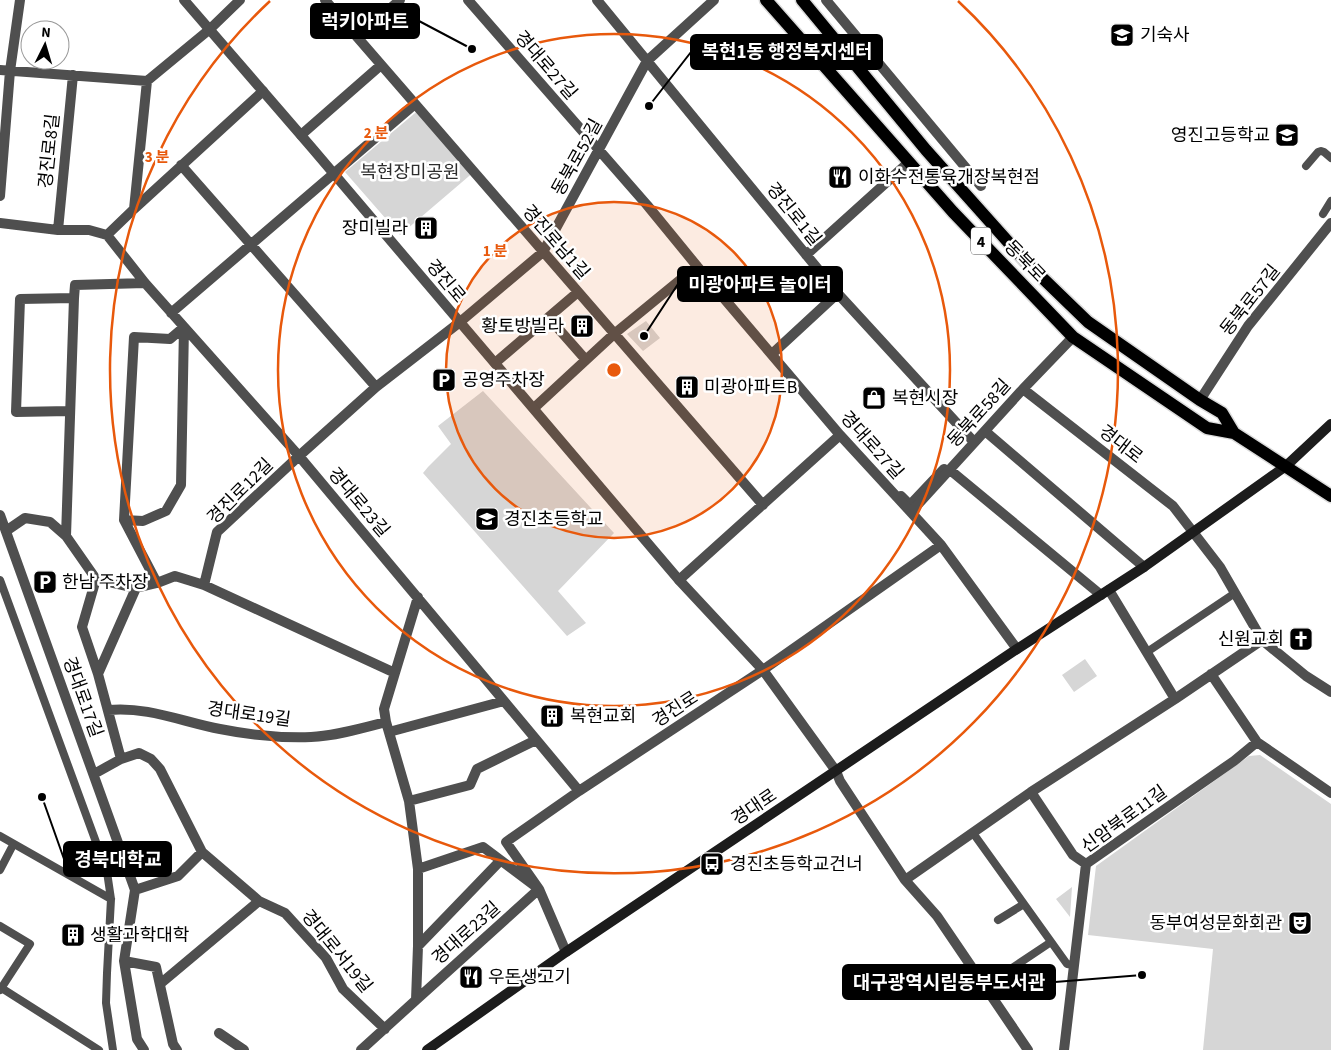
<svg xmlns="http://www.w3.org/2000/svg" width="1331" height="1050" font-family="'Source Sans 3','Noto Sans KR',sans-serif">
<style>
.green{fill:#d6d6d6}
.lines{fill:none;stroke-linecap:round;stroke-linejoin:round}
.primary-casing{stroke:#dbdbdb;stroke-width:15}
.service{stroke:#4f4f4f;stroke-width:8}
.pedestrian{stroke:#4f4f4f;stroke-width:10}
.minor{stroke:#4f4f4f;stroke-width:10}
.tertiary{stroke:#4f4f4f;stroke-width:10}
.secondary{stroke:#1c1c1c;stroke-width:10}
.primary{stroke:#000;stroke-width:12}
.ring{fill:none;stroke:#e8590c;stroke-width:2.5}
.labels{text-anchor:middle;stroke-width:5;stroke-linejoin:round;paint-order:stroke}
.shield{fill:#fff;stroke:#4c4c4c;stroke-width:1}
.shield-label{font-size:16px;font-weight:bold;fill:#000}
.poi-label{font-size:18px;fill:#000;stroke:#fff;text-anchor:start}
.street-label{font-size:18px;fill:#000;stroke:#fff}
.park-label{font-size:18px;fill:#2d2d2d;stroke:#fff}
.centre{fill:#e8590c;stroke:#fff;stroke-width:2.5}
.ring-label{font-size:15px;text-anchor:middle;font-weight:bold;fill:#e8590c;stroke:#fff;stroke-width:5;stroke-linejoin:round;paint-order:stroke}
.leader{fill:none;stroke:#000;stroke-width:2}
.callout-dot{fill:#000;stroke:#fff;stroke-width:2}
.callout{fill:#000;stroke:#000;stroke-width:2}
.callout-label{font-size:19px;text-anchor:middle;font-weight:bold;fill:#fff}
</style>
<rect width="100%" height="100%" fill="#fff"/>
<!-- green -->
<path class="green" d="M421,108L475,171L400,235L345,172Z
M646,321L660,338L643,351L627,334Z
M483,391L614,533L558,591L586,623L567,636L423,473L428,467L451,444L438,426Z
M1085,659L1097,676L1074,692L1062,675Z
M1260,755L1331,804V1050H1203L1213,949L1088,935L1096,866L1249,756Z
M1072,887L1070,917L1056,899Z"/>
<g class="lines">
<!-- primary casing -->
<g class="primary-casing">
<path id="primary" d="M766,0L953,212L1073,337L1207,428L1234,433L1331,496
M802,0L926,150L1026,262L1088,322L1200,400L1222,413L1234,433"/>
</g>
<!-- service -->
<path class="service" d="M1306,166L1318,152L1321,151L1324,152L1331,158
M1323,214L1331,201
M0,580L107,872L111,899L107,973L106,1003L113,1050
M1147,652L1235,593
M973,833L1067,964L1074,965
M0,836L111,899
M0,870L13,845
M998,920L1024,904
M0,926L30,944L0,990
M985,986L1051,942
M0,987L99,1050"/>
<!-- pedestrian -->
<path class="pedestrian" d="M901,496L910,505L944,469"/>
<!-- minor -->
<path class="minor" d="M325,0L763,505
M468,0L647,205L710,282L840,435L941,545L1017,649
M597,0L840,296L974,442
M826,0L981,186
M357,37L400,0
M0,70L147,81L210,29L240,0
M263,91L134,209L107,235L145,283L299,456L504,701L579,791L506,842L539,889L566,952
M301,135L381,65
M181,165L376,387
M0,196L10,71L20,0
M134,209L147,81
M0,223L58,230H89L107,235
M58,230L73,75
M806,255L909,162
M74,298L66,536L96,579L136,588L157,583L175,576L204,585L217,532L299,456L376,387L460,322L543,252L647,61L714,0
M171,313L415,104
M549,318L586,360
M184,327L181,485L166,511L143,521L124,520L134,337L170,339Z
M772,354L838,293
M495,363L578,292
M1023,389L1173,506L1220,567L1262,640L1306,676L1331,692
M1200,400L1248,326L1331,223
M534,408L614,334L697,266
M70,411L16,412L20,299L74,298L75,285L145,283
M985,431L1144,567
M950,470L1101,595
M911,512L1023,389L1073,337
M0,515L135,890L124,961L137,1039L144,1050
M124,520L157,583
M6,531L25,518L50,522L66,536
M96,579L82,627L98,674
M679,580L840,435
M204,585L395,673
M136,588L98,674L121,759L139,753L151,759L160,769L202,852L259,901L285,913L326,958L343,989L385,1029
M1109,590L1175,699
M1211,674L1257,742
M108,710C147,706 183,722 220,729C250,735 282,738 311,737C335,736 363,728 386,722
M389,732L504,701
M836,771L840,781L905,880L937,916L1028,1050
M94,774L121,759
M579,791L763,670L941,545
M1031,792L1073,855L1086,864
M409,801L470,785L477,769L536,740
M905,880L1031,792L1175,699L1262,640
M135,890L178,876L202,852
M418,946L500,861
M124,961L156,967L173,1044L177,1050
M160,984L259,901
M416,1000L539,889L483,847L418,869
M219,1033L244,1050
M361,1050L416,1000L418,946V869L409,801L386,722L384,709L418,597
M1064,1050L1086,864L1234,761L1257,742L1331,793"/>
<!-- tertiary -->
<path class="tertiary" d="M184,0L312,148L679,580L763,670L836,771"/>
<!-- secondary -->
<path class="secondary" d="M427,1050L566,952L1017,649L1144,567L1286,466L1331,424"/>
<!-- primary -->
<use href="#primary" class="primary"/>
</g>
<!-- distance rings -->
<circle cx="614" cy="370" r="168" fill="#e8590c" fill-opacity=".12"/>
<g class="ring">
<circle cx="614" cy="370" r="168"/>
<circle cx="614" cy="370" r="336"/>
<path d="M958 1A504 504 0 1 1 270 1"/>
</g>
<!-- icons -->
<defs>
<g id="school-square" transform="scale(1.25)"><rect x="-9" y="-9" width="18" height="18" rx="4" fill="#000" stroke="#fff"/><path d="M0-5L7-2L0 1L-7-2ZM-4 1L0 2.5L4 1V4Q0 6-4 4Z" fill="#fff"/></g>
<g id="restaurant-square" transform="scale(1.25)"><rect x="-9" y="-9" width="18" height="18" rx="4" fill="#000" stroke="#fff"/><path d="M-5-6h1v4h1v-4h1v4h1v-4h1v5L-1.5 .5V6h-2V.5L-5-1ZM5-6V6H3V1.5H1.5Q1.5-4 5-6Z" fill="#fff"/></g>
<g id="building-square" transform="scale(1.25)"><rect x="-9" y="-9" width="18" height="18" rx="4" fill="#000" stroke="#fff"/><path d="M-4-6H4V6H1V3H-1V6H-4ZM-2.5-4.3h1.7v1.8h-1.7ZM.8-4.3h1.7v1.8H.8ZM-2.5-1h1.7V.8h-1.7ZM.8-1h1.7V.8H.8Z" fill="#fff"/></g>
<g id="parking-square" transform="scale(1.25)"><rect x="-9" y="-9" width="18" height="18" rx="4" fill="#000" stroke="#fff"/><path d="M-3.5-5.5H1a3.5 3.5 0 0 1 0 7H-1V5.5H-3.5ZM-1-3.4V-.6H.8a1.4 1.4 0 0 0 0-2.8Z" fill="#fff"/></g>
<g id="shop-square" transform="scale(1.25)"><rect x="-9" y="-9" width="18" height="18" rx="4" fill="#000" stroke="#fff"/><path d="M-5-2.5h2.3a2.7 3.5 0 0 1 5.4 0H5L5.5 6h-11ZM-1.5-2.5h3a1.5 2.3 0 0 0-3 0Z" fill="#fff"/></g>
<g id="church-square" transform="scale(1.25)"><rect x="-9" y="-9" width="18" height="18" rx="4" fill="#000" stroke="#fff"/><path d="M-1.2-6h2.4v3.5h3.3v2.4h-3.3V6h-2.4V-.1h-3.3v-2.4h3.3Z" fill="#fff"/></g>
<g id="bus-square" transform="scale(1.25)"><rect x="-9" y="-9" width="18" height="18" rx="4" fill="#000" stroke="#fff"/><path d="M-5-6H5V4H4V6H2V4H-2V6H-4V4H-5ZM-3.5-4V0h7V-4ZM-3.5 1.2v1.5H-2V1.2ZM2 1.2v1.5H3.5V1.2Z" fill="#fff"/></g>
<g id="theatre-square" transform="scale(1.25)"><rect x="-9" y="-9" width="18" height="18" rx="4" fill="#000" stroke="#fff"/><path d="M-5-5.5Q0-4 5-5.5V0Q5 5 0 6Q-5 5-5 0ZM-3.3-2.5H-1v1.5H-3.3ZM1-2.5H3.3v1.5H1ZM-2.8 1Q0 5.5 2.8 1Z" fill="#fff"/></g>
</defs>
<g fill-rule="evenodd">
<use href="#school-square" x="1122" y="35"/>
<use href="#school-square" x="1287" y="135"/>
<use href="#restaurant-square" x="840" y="177"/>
<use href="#building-square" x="426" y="228"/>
<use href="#building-square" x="582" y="326"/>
<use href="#parking-square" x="444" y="380"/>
<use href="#building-square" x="687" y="387"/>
<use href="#shop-square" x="874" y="398"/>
<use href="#school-square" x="487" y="519"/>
<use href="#parking-square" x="45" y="582"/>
<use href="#church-square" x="1301" y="639"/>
<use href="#building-square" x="552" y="716"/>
<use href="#bus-square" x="712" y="864"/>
<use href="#theatre-square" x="1300" y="923"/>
<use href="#building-square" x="73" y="935"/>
<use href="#restaurant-square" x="471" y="977"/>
</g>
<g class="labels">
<!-- shield labels -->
<rect class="shield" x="971" y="227.5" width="20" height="27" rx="4"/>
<g class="shield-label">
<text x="981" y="247">4</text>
</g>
<!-- poi labels -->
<g class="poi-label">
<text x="1140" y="41">기숙사</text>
<text x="1270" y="141" text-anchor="end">영진고등학교</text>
<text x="858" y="183">이화수전통육개장복현점</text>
<text x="408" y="234" text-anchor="end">장미빌라</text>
<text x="564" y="332" text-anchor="end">황토방빌라</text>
<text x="462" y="386">공영주차장</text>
<text x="704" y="393">미광아파트B</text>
<text x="892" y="404">복현시장</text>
<text x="504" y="525">경진초등학교</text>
<text x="62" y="588">한남 주차장</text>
<text x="1284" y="645" text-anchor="end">신원교회</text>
<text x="570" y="722">복현교회</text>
<text x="730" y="870">경진초등학교건너</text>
<text x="1282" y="929" text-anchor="end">동부여성문화회관</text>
<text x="90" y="941">생활과학대학</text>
<text x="488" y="983">우돈생고기</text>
</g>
<!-- street labels -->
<g class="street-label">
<text transform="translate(546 65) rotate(49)" y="6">경대로27길</text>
<text transform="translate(49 151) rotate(-84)" y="6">경진로8길</text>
<text transform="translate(577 157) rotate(-61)" y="6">동북로52길</text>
<text transform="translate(794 214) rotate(51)" y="6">경진로1길</text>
<text transform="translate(556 242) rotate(49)" y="6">경진로남1길</text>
<text transform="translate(1025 261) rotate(46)" y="6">동북로</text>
<text transform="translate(446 281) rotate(50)" y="6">경진로</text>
<text transform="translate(1250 300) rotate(-52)" y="6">동북로57길</text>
<text transform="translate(979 413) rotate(-48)" y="6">동북로58길</text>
<text transform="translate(1121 444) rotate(38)" y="6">경대로</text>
<text transform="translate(872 445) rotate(48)" y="6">경대로27길</text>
<text transform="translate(240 491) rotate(-45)" y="6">경진로12길</text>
<text transform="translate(359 502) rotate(50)" y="6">경대로23길</text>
<text transform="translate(83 697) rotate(70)" y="6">경대로17길</text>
<text transform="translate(675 709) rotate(-33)" y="6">경진로</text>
<text transform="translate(249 714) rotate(8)" y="6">경대로19길</text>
<text transform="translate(754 807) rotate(-34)" y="6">경대로</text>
<text transform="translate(1124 819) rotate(-36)" y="6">신암북로11길</text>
<text transform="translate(466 933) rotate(-42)" y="6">경대로23길</text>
<text transform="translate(337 951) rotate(51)" y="6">경대로서19길</text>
</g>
<!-- park labels -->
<g class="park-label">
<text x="410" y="178">복현장미공원</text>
</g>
</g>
<circle cx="614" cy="370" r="8" class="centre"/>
<g class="ring-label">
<text x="376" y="138">2 분</text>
<text x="157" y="162">3 분</text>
<text x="495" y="256">1 분</text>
</g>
<!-- callouts -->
<path class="leader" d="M472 49L419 21M649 106L691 52M644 336L678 284M42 797L64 859M1142 975L1055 982"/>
<g class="callout-dot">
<circle cx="472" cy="49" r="5"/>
<circle cx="649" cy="106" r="5"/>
<circle cx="644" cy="336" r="5"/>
<circle cx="42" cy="797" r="5"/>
<circle cx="1142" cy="975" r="5"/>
</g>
<g class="callout">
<rect x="311" y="4" width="108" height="34" rx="5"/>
<rect x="691" y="35" width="191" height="34" rx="5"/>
<rect x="678" y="267" width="164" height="34" rx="5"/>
<rect x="64" y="842" width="107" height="34" rx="5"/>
<rect x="843" y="965" width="212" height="34" rx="5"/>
</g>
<g class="callout-label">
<text x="365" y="28">럭키아파트</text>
<text x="787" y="58">복현1동 행정복지센터</text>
<text x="760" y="291">미광아파트 놀이터</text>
<text x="118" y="866">경북대학교</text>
<text x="949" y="989">대구광역시립동부도서관</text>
</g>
<!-- north arrow -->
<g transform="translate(45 45) rotate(5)"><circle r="24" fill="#ffffff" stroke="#999999"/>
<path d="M0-4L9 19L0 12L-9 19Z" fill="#000000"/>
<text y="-8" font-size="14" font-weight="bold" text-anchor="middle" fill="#000000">N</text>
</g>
</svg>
